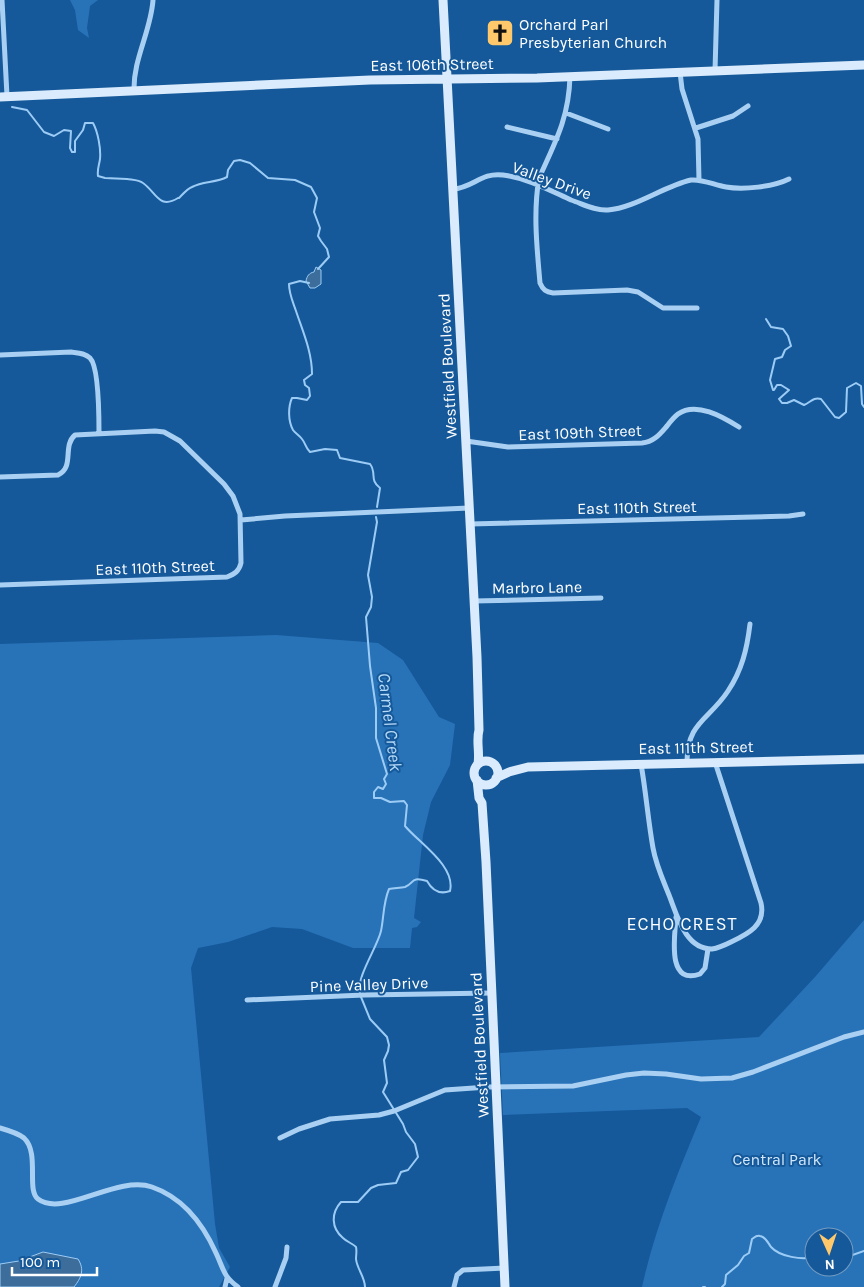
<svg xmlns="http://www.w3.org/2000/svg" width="864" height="1287" font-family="Karla,sans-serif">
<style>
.green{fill:#2873b8;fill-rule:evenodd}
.water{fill:#3c6d9b;stroke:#9cccf5}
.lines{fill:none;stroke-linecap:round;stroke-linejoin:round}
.stream{stroke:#9cccf5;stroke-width:2}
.street{stroke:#a9d0f2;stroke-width:5}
.secondary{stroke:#d9ebfc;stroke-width:9}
.labels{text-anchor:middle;stroke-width:4;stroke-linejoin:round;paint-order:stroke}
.poi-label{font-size:16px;fill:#fff;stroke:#15599a;text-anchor:start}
.street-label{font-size:16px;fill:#fff;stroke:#15599a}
.park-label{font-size:16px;fill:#d1e8fd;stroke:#15599a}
.water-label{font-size:18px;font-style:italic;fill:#b6daf9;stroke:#15599a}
.neighbourhood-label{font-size:18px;letter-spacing:1px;fill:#fff;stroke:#15599a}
</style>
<rect width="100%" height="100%" fill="#15599a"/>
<!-- green -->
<path class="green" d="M70,0H98L90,6L87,28L89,38L78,30L75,10Z
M276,635L378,643L403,660L439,717L455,724L450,765L431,802L423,835L414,918L421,922L417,927L412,928L410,948H353L302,929L272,927L228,942L198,948L191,968L215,1224L219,1248L230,1267L219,1287H0V644Z
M864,920V1287H642C655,1228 678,1172 701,1117L687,1108L503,1115L500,1053L759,1037L815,977ZM814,1237H844V1267H814Z"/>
<!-- water -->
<path class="water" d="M316,267L321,270V284L315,288H310L306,281C307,276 309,273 314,272Z
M43,1252L78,1259C85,1270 81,1278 74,1287H0V1264L19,1261Z"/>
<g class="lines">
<!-- stream -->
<path class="stream" d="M12,107L27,110L44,132L54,136L64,130L71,131L70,148L72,152H75V141L83,130L85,123H93C98,132 101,149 100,159C99,166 97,169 98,176L105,178L127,179
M127,179C133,180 139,180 143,183C156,192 159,210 178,198
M179,198C183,194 187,189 192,187C203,181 216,183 227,177L228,170L234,161L240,160L250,163L268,178L295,180L311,187L317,198L314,212L320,228L318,236L321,241L327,249L329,257L318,269
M309,283L300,281L289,284C289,294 293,302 296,311C303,332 312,352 312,374L304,380L305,385L309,388L310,396L307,400L297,398H292C288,407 288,421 293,430C295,433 300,436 302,439C306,444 305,447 310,452L325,449L337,450L340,458L370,464C377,473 369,480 380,488L377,507
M766,319L771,327L783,329L788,336L791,346L785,350L782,357L775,359L770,380L773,390H774L777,385H781L789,390L779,399L782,403H787L794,400L804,405C811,402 813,397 821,399L835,417L839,418L846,412L847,388L856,383L861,386L862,404L864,407
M360,993C356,977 377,948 381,931C384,917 383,903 389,889C394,888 400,888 405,887C415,883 410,876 427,881C432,890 439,895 450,891C456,866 419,843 405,826L407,805L404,801L390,802L381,798H374V792L378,787L383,789L386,784L384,779L387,774L376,738V708L370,666L366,617L371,607L372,597L368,575L377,522L376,517
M361,997L370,1019L387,1037L389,1045L388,1051L384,1060L387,1083L383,1092L403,1124L406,1132L415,1144L418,1157L408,1170L401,1172L396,1183L378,1185L371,1188L358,1202H341C331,1213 331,1228 343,1238C347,1242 352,1243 356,1247C357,1251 356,1255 356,1259C357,1269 365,1277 365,1287
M844,1258L864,1251
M703,1287H705
M722,1287L725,1284L726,1275L738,1265L744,1256L749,1253L752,1239C755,1237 756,1235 760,1236C766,1237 768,1243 771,1247C780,1257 802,1260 814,1257"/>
<!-- street -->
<path class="street" d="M2,0L7,96
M715,71L717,0
M680,72L682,89L698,139L699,180
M570,76C569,117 556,141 539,178C533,213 537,248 540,283C543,290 546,292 553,293L627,290L638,292L663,308H697
M134,91C133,59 151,31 153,0
M566,113L608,129
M507,127L557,139
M696,128L733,116L748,106
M453,189C473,188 481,172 503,175C527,178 549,190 571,200C583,204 595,211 608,210C635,208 664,186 691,180C703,179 714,185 726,187C743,190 773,187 789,179
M0,355L71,352C78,353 85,353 90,358C99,367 99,418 99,433
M466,441L508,447L642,443C654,442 660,434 667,426C670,422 674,417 678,414C696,401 723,417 739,427
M0,477L58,475C75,467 62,446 75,435L155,431L164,432L180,441L224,484L233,496L240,514L241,563C239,571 235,574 227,577L0,585
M241,520L285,516L469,508
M470,524L789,516L803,514
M474,601L601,598
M687,762C687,722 709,720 728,691C742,670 747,649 750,624
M641,764C646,792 648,820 653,848C656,865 663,880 669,895C677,915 685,949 712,949C719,948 725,945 731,942C748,934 766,925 761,903L715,762
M676,917C675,935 666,986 700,974L705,968L708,949
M247,1000L364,995L492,993
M0,1128C7,1130 18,1133 24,1138C40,1153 26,1190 38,1199C63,1218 116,1175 152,1187C184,1198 203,1224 216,1253C224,1270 223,1276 238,1287
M280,1138L299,1129L330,1119L379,1115L394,1111L445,1090L488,1087L573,1086L626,1075L644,1073L666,1074L701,1079L732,1078L753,1072L844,1037L864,1032
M225,1287L227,1278
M275,1287L286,1258L287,1247
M454,1287L457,1275L463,1270L505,1268"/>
<!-- secondary -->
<path class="secondary" d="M443,0L477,657L479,730C476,741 480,752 478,764
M0,97L370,80L537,78L864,65
M474 773a12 12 0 1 1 24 0a12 12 0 1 1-24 0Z
M496,778L509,772L528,767L864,759
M477,780L479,798L482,803L486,862L505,1287"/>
</g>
<!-- icons -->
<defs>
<g id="church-square" transform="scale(1.4375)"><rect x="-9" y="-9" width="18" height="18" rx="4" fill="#ffc96b" stroke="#15599a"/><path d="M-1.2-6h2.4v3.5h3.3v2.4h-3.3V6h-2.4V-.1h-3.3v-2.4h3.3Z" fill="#111"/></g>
</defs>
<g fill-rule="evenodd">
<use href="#church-square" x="500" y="33"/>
</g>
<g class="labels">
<!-- poi labels -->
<g class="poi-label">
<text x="519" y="30">Orchard Parl<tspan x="519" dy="18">Presbyterian Church</tspan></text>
</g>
<!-- street labels -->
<g class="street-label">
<text transform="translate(432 64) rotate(-1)" y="6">East 106th Street</text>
<text transform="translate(552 180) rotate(20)" y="6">Valley Drive</text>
<text transform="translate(447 366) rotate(-93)" y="6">Westfield Boulevard</text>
<text transform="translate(580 432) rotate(-2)" y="6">East 109th Street</text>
<text transform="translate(637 507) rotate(-1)" y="6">East 110th Street</text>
<text transform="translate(155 567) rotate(-2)" y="6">East 110th Street</text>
<text transform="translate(537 587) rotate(-1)" y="6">Marbro Lane</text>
<text transform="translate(696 747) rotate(-1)" y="6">East 111th Street</text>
<text transform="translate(369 984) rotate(-2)" y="6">Pine Valley Drive</text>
<text transform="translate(479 1045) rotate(-93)" y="6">Westfield Boulevard</text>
</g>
<!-- park labels -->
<g class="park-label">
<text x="777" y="1165">Central Park</text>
</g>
<!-- water labels -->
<g class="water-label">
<text transform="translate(390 722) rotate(83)" y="6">Carmel Creek</text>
</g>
<!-- neighbourhood labels -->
<g class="neighbourhood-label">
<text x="682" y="930">ECHO CREST</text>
</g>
</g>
<!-- north arrow -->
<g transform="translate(829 1252) rotate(177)"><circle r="24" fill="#15599a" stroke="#739bc2"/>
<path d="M0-4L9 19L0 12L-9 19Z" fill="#ffc96b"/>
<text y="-8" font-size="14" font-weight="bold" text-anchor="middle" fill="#ffffff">N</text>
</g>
<!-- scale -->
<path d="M12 1267v8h85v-8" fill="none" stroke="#ffffff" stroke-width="2.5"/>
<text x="20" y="1267" font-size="15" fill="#ffffff" stroke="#15599a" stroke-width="4" paint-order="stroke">100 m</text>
</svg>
